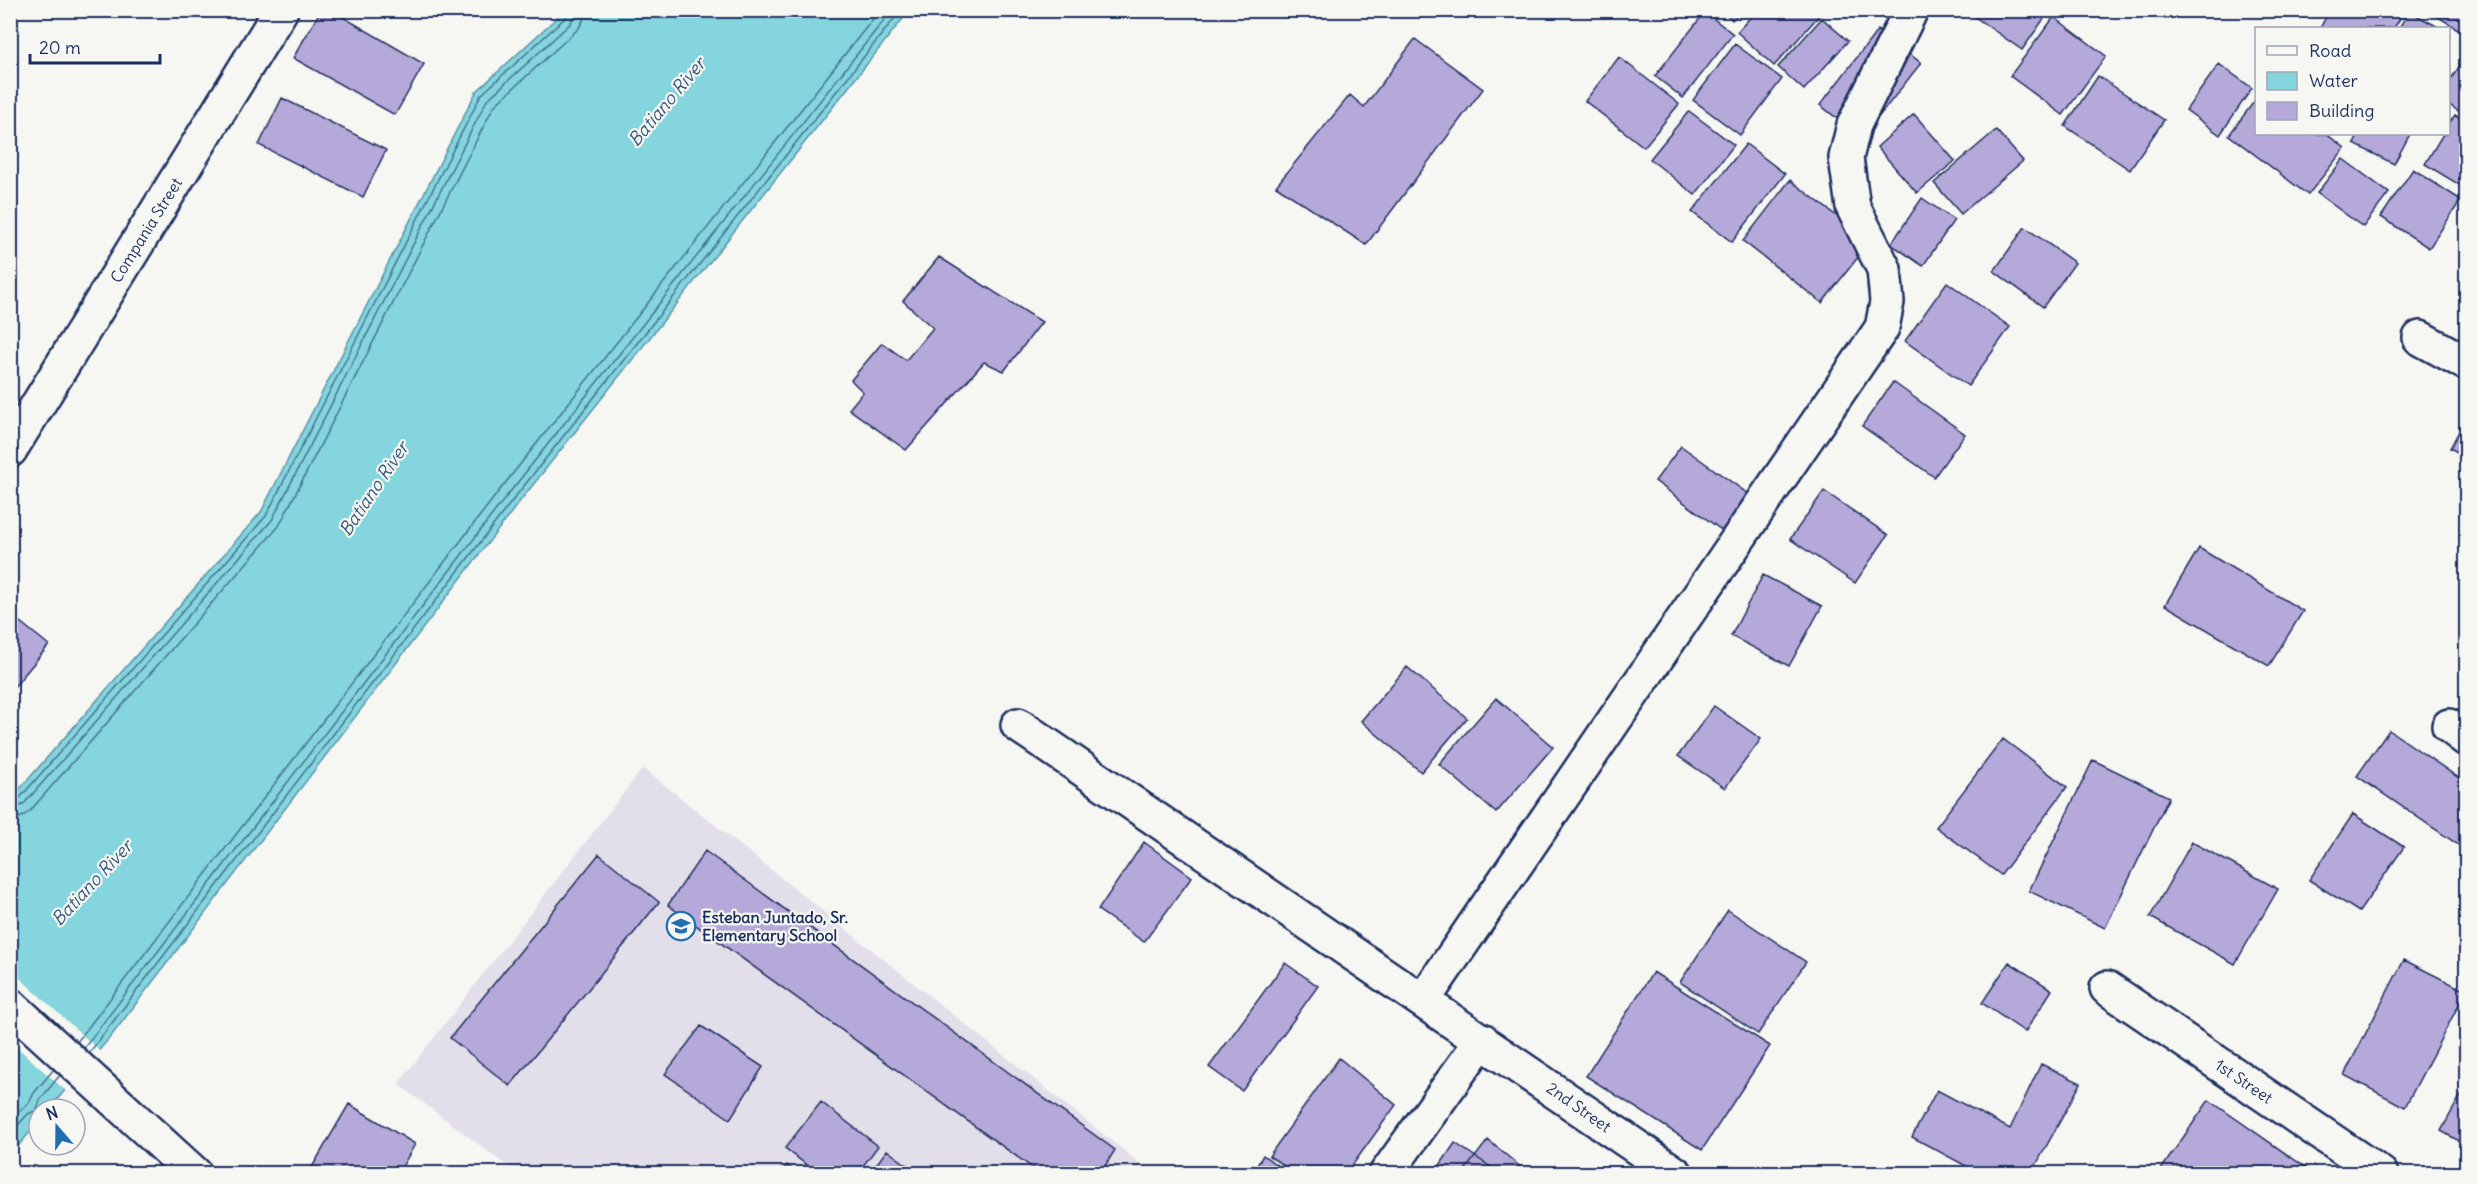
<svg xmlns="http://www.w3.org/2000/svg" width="2477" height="1184" font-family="Delius,sans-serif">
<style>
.built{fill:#e2dfea}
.water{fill:#84d5dd;stroke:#5a93aa;stroke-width:1.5}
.pier{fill:#f6f6f2}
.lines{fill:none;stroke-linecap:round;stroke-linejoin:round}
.shore{stroke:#457191;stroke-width:1.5}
.building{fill:#b5a9d9;stroke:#1b2f5e;stroke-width:1.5}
.minor-casing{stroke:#1b2f5e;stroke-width:38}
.tertiary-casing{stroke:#1b2f5e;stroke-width:38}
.minor{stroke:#f6f6f2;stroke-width:33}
.tertiary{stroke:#f6f6f2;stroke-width:33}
.labels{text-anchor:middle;stroke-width:4.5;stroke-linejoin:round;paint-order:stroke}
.street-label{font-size:16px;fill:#1b2f5e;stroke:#f6f6f2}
.poi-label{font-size:16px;font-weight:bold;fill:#1b2f5e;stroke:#f6f6f2;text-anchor:start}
.water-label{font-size:18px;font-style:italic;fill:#35587e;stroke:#f6f6f2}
</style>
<rect width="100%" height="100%" fill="#f6f6f2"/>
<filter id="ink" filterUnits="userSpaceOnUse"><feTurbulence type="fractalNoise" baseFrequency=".0167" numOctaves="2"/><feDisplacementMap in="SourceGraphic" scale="12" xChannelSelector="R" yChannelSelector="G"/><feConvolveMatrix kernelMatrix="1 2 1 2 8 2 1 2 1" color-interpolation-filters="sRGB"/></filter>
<g filter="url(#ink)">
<!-- built -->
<path class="built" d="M643,768L1152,1173H517L398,1084Z"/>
<!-- water -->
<path class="water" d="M564,11H909L517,505L112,1035L49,1109H39V1121L11,1155V799L261,512L476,92Z"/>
<!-- pier -->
<path class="pier" d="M11,970L101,1052L67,1092L10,1041Z"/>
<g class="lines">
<!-- shore -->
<path class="shore" d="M10,802L18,800L266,516L481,95L566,17L568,10
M10,810L23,805L272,520L487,100L571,23L575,10
M10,819L22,817L30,811L279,526L494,106L578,29L583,21L584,10
M77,1042L499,491L880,10
M84,1048L506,497L892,10
M89,1053L512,501L901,10
M10,1120L29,1103L34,1093L54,1069
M10,1134L28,1114L37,1110L40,1100L60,1075"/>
</g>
<!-- building -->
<path class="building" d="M321,10H331L424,64L395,115L293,58Z
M1723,10H1743L1732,20Z
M1757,10H1824L1774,66L1737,32Z
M1965,10H2050L2022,50Z
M2330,10H2402L2404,12L2394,28H2320Z
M2427,10H2466V35V34Z
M2409,11L2440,28H2399Z
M1705,12L1733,34L1683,98L1655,76Z
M2054,17L2106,56L2063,115L2010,76Z
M1822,18L1848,41L1804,90L1778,67Z
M1878,30L1921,63L1862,138L1820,105Z
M1415,39L1483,89L1366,245L1276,186L1350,95L1364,107Z
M1735,44L1782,79L1740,135L1693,100Z
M1619,57L1679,104L1644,147L1585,101Z
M2219,64L2252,88L2220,135L2186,110Z
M2459,67L2466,72V116L2448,104V83Z
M2098,76L2164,120L2130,170L2065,126Z
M282,98L386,150L363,197L259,145Z
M2256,99V134H2326L2345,148L2308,195L2229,135Z
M1689,111L1734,145L1695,195L1650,159Z
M1914,114L1955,161L1917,193L1877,147Z
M2455,115L2466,122V189L2425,164L2443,134H2448V125Z
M1996,130L2023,161L1961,214L1934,183Z
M2359,134H2410L2394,164L2354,144Z
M1746,144L1785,174L1732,242L1692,212Z
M2343,159L2389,193L2363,227L2317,193Z
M2413,169L2461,200L2429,248L2381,217Z
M1790,180L1870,242L1822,303L1743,241Z
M1922,198L1954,220L1923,266L1891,244Z
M2025,227L2075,263L2043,307L1994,271Z
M939,257L1042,322L1004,371L984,362L906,450L849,409L863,392L851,380L882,343L906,360L933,328L903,301Z
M1947,282L2010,327L1968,386L1905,341Z
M1893,382L1965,434L1934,477L1862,426Z
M2466,418V457L2450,448Z
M1681,446L1751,496L1724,532L1655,481Z
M1824,491L1888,535L1855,583L1790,539Z
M2199,548L2303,611L2269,666L2165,605Z
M1763,575L1822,606L1789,666L1731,636Z
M10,614L49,645L10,692Z
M1407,667L1467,718L1421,772L1361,721Z
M1496,698L1553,747L1496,813L1439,764Z
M1714,706L1761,739L1725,788L1678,756Z
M2389,730L2466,783V850L2357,776Z
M2003,739L2067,787L2001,875L1936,827Z
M2093,760L2169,797L2105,928L2029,891Z
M2353,814L2404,847L2359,912L2309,880Z
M1144,842L1192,877L1144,942L1098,910Z
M2192,842L2278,889L2235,964L2150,917Z
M705,851L1115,1150L1100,1174H1041L668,905Z
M599,854L659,902L510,1086L450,1038Z
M1728,910L1806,962L1758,1034L1680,982Z
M2404,960L2466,991L2405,1107L2344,1075Z
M2009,962L2052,990L2025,1032L1982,1003Z
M1285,963L1318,986L1242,1091L1209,1067Z
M1653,972L1770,1046L1702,1150L1586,1076Z
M701,1026L763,1067L730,1119L665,1074Z
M1339,1058L1396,1105L1346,1174H1297L1269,1156Z
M2041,1064L2081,1083L2031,1174H1981L1912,1137L1937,1090L2010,1129Z
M2466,1086V1145L2441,1131Z
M2209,1100L2315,1174H2158Z
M821,1102L878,1146L857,1174H818L785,1148Z
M349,1104L415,1144L398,1174H308Z
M1488,1140L1529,1174H1462Z
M1455,1143L1501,1174H1434Z
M887,1150L919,1174H869Z
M1263,1155L1289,1174H1252Z
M787,1165L798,1174H780Z"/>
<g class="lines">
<!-- minor casing -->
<g class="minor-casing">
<path id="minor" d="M2420,338L2466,363
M1018,725L1676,1174
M2449,726L2466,739
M2107,988L2381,1174
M1424,999L1882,328L1887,302L1884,269L1853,207L1846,158L1854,125L1911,10
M1386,1174L1482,1040"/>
</g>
<!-- tertiary casing -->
<g class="tertiary-casing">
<path id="tertiary" d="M10,450L281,10
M10,1005L195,1174"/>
</g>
<!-- minor -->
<use href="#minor" class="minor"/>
<!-- tertiary -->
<use href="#tertiary" class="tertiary"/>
</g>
</g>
<!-- icons -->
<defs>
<g id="school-ring" transform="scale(1.5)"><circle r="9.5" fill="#f6f6f2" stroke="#1f6fb2" stroke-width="1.5"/><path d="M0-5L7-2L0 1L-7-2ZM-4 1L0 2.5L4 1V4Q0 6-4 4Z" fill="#1f6fb2"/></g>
</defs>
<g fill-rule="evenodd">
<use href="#school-ring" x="681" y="926"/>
</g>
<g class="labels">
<!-- street labels -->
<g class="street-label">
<text transform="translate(146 230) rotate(-58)" y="6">Compania Street</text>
<text transform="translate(2244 1081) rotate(34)" y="6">1st Street</text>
<text transform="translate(1579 1107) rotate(35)" y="6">2nd Street</text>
</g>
<!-- poi labels -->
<g class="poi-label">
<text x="702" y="923">Esteban Juntado, Sr.<tspan x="702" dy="18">Elementary School</tspan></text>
</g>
<!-- water labels -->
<g class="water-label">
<text transform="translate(667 102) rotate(-50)" y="6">Batiano River</text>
<text transform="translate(374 489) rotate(-56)" y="6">Batiano River</text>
<text transform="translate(92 883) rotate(-47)" y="6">Batiano River</text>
</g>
</g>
<!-- margin -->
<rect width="2477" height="1184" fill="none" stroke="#f6f6f2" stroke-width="36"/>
<rect x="18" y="18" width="2441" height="1148" fill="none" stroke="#1b2f5e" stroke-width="2" filter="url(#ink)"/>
<!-- legend -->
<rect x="2255" y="27" width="195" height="108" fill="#f6f6f2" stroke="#9ea6b7" stroke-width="1.5"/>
<rect x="2267" y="46" width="30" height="9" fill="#f6f6f2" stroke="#9ea6b7" stroke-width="1.5"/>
<text x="2309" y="57" font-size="18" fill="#1b2f5e">Road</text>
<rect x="2267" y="72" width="30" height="18" fill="#84d5dd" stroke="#9ea6b7" stroke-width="1.5"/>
<text x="2309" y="87" font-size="18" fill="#1b2f5e">Water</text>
<rect x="2267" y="102" width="30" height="18" fill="#b5a9d9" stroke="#9ea6b7" stroke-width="1.5"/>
<text x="2309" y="117" font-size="18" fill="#1b2f5e">Building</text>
<!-- north arrow -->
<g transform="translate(57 1127) rotate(340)"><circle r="28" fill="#f6f6f2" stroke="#9ea6b7" stroke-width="1.5"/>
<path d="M0-4.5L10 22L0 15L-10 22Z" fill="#1f6fb2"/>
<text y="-9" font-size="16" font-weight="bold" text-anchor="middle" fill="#1b2f5e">N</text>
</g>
<!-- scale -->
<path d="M30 54v9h130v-9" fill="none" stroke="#1b2f5e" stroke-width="3"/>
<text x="39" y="54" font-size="18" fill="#1b2f5e" stroke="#f6f6f2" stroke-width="4.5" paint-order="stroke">20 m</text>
</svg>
